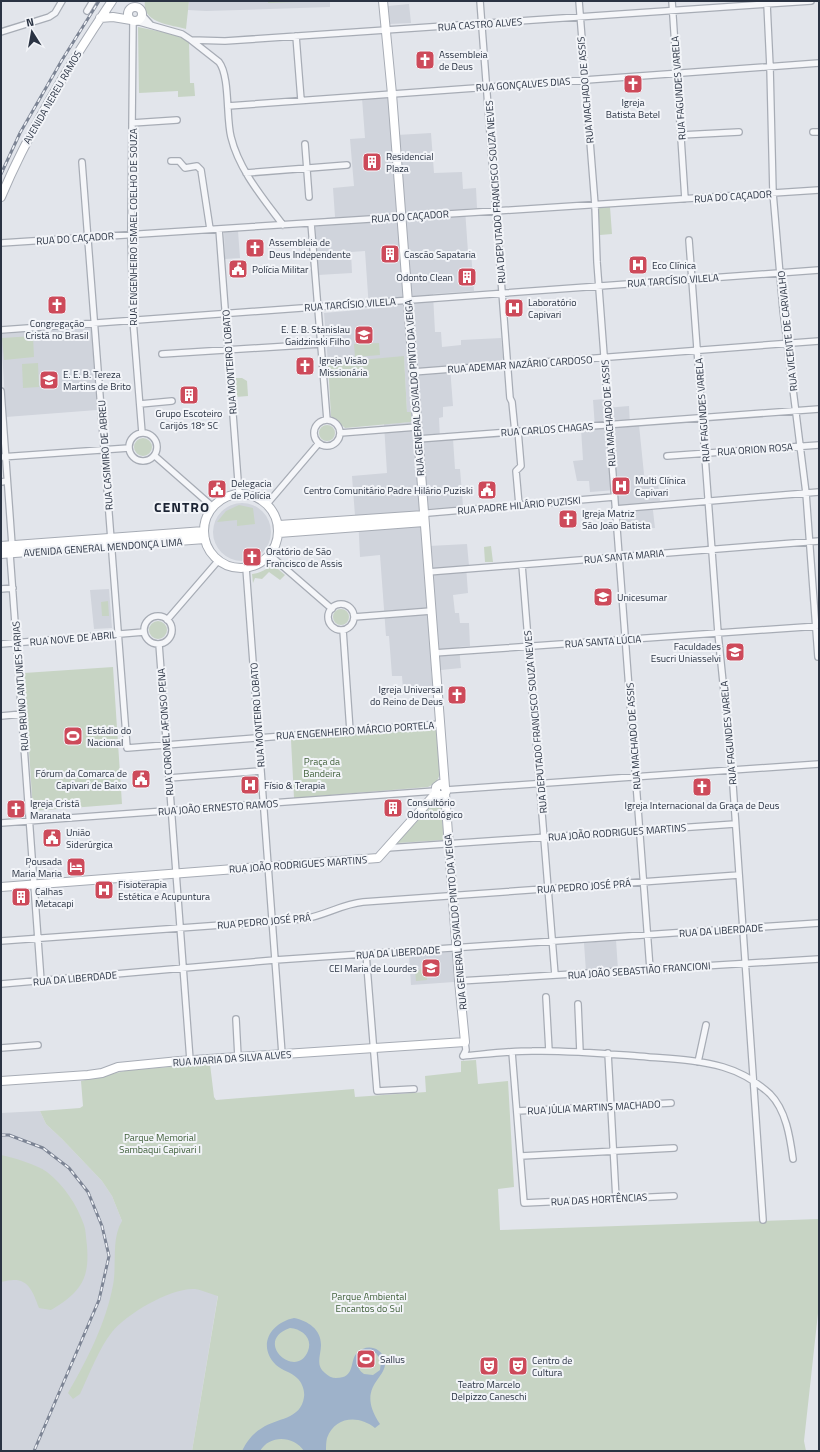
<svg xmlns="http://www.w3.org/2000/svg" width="820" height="1452" font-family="'Titillium Web',sans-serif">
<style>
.built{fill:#d0d4dc}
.green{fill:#c7d4c4}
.water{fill:#9eb2ca;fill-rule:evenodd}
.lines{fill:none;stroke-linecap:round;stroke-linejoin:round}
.street-casing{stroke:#a7acb5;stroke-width:8}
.secondary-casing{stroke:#a7acb5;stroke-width:10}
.street{stroke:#f5f6f9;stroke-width:5.5}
.secondary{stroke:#fff;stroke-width:8}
.rail-casing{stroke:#7c8494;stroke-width:3}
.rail{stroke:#f2f4f8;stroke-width:1.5;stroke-dasharray:4.5;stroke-linecap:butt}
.labels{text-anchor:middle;stroke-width:4;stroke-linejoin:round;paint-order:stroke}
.street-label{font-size:10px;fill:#2a3343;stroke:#f2f4f8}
.poi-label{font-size:10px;fill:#2a3343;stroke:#f2f4f8;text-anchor:start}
.park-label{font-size:10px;fill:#3e5e38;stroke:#f2f4f8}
.district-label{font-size:14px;font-weight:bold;letter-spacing:1px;fill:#1c2434;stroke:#f2f4f8}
</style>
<rect width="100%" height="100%" fill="#e2e5eb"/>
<!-- built -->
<path class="built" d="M189,1H330V7L206,11L188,10Z
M409,4L411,23L389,24L388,6Z
M394,96L397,135L431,133L434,173L462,172L463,189L476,188L477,208L465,209L468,252H471L474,291L433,294L435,332H441L442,347L461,345V340L501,338L503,358L500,363L450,367L453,406L443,407V417L439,418L440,440L453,439L455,469H460L463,506L426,509L429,546L467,544L469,566H466L468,593L453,595L455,613H459L460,623H469L470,646L459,647L461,668L431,671L433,687L403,689L402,676H392L389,636H386L380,555L360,557L358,516H355L352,476L387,473L384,424L411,422L407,412L404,357L328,363L324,313L369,309L365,251L351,252L352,273L318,275L315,219L335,217L333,188L354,186L350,139L365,138L362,98Z
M238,231L240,258L225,259L224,232Z
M91,327L97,410L6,417L1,334Z
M604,399L605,408L629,406L630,426L639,425L645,484L658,483L660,501L652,502L655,528L619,531L616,490L590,492L589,481H577L573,461L583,460L581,429L595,428L593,400Z
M213 532a29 29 0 1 1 58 0a29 29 0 1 1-58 0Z
M109,589L112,628L94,629L90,590Z
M616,940L618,970L586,972L584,943Z
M452,952L454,982L411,985L409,955Z
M40,1111L46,1124L62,1139L102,1181L112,1196L122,1221L235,1193L192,1451H1V1113Z"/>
<!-- green -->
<path class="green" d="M145,1H189L186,29C171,25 141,23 145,1Z
M268,1H324L268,3Z
M138,27L181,36L189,42L190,83H194L195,96L178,97V91L139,93Z
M598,207H610L612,234L600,235Z
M33,336L34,357L4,360L2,338Z
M379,343L380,355L355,357L354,344Z
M404,356L407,412H411V422L345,428L331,416L328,363Z
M38,363L39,387L23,388L22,364Z
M235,378H242L247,381L248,396L236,397Z
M319 433a8 8 0 1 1 16 0a8 8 0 1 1-16 0Z
M134 447a9 9 0 1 1 18 0a9 9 0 1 1-18 0Z
M239,505L253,508L255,524L237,526V520L217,522L226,511Z
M491,546L493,562H485L484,547Z
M272,564L285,575L280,580L269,572L262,579L255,578L253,583L252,574C260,573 266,570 272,564Z
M108,601L109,616H102L101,602Z
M333 617a8 8 0 1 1 16 0a8 8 0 1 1-16 0Z
M149 630a9 9 0 1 1 18 0a9 9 0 1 1-18 0Z
M113,667L122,804L33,811L24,673Z
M436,729L440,773C438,781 435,784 428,787L294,798L291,740Z
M439,801L441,803L444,840L397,843L435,802Z
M427,969V980L416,981L415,970Z
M476,1060L478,1084L508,1081L514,1187L498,1189L500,1230L819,1219V1304L804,1441L806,1451H192L218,1296C211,1294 202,1290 195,1289C172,1287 126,1314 112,1332C99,1348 89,1375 80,1394L73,1399L68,1393C87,1360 106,1323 113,1285C117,1265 111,1239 122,1221L112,1196L102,1181L62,1139L46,1124L40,1111L80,1108L83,1106L81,1081L129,1070L210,1064L214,1097L216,1100L354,1089L355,1097L426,1092L425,1076L461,1072V1061Z
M1,1155C14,1158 36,1164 47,1172C64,1185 77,1205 84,1225C86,1231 86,1239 87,1246C88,1260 88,1275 79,1287C72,1297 61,1304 51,1310L39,1308C31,1286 26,1275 1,1282Z"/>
<!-- water -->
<path class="water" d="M294,1318C308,1321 321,1329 321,1345C321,1355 315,1365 325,1373C328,1376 332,1378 336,1378C356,1378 349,1361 357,1353C365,1344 380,1346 384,1358C392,1378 353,1384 380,1424L375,1428C359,1415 335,1416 327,1438C326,1442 326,1447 326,1451H304C294,1436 270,1434 260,1451H242C247,1441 252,1434 262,1428C276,1418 301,1420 304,1397C305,1391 302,1382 297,1378C291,1372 283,1371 276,1365C257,1346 270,1323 294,1318ZM290,1328C302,1329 313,1338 308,1351C296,1381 252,1341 290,1328ZM368,1351L376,1353L381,1361L380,1370L373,1375L364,1374C357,1369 356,1363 360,1356Z"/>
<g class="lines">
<!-- street casing -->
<g class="street-casing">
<path id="street" d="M480,1L510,398L512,402L515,432
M579,1L595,205L597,262L650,969
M672,1L685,199
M767,4L770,67L773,193L783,310L806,493L818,657
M87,11L93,1
M142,15L151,25
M133,21L131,234L133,320L142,433
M136,21L182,34L191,40L225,41L811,1
M1,32L49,17L55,13L62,1
M296,36L301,100
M191,40L219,62C230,76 226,118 231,137C239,170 263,198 283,225
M228,106L819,63
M132,123L177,120
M813,132H819
M681,135L739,132
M305,144L309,197
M171,161H179L185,168L197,166L201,170L210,229
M82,162L127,748L440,724
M246,173L347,165
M311,223L327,420
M219,229L239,494
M689,240L718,633L732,771L763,1220
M1,243L819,190
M1,330L819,270
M162,354L321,344
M413,372L819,341
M1,391L12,545L10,554L41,981
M140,404L172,401
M314 433a13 13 0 1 1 26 0a13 13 0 1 1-26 0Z
M518,431L521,466L516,471L519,505
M129 447a14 14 0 1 1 28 0a14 14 0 1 1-28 0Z
M340,433L417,427
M418,439L819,409
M155,456L213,507
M667,456L819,445
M1,457L129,448
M1,482L7,481
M267,504L319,443
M615,509L819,492
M424,515L428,513L614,497
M271,556L332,609
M522,565L555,975
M246,568L282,1054
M428,572L819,541
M1,589L13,588
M328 617a13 13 0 1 1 26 0a13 13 0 1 1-26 0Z
M144 630a14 14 0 1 1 28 0a14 14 0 1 1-28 0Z
M354,617L431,611
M167,620L218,561
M343,630L350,731
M1,644L144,632
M159,644L190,1060
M434,653L819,626
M1,716L22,714
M169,778L261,771
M446,790L819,764
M1,823L435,791
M387,848L735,824
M1,941L303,919C324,916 342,904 363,902L739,875
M366,954L377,1091L414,1089
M459,981L819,959
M1,984L275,960L819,923
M546,997L549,1051
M578,1004L580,1052
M236,1019L238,1057
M1,1048L38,1045
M512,1052L524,1203L674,1196
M608,1053L616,1199
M463,1056C486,1054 509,1051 532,1051C571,1050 609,1054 648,1057C673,1059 699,1060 723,1067C740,1072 757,1082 770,1094C786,1110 790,1137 793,1159
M463,1056L466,1050L465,1042
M698,1062L706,1025
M517,1111L671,1103
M521,1156L674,1148"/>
</g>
<!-- secondary casing -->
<g class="secondary-casing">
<path id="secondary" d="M383,1L392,94L445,787
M128 14a7 7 0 1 1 14 0a7 7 0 1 1-14 0Z
M100,18L113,17L131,20
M1,197C30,128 70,63 112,1
M204 531a37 37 0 1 1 74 0a37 37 0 1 1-74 0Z
M279,525L424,515
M279,533L424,522
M1,546L204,531
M1,554L205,539
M1,887L378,858L436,793V787L440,784L445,787L446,792L443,795H438L436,793
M1,1081L88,1075L102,1073L118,1067L179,1061L465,1042L459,981L445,793"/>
</g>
<!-- street -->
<use href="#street" class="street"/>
<!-- secondary -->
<use href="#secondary" class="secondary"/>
<!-- rail casing -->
<g class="rail-casing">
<path id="rail" d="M1,174L20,133L62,60L99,1
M1,1135H9L43,1148L69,1168L88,1192L102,1226L109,1256L99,1300L34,1451"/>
</g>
<!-- rail -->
<use href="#rail" class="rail"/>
</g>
<!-- icons -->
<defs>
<g id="church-square" transform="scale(1)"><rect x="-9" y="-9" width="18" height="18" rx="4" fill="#cd4a5a" stroke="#f2f4f8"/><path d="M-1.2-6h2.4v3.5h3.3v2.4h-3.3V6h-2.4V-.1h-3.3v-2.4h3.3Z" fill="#fff"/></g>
<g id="building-square" transform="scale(1)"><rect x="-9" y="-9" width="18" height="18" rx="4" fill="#cd4a5a" stroke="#f2f4f8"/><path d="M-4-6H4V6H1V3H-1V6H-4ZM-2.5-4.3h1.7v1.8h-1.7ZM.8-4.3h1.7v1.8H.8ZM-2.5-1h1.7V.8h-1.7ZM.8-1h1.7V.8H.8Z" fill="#fff"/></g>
<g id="hospital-square" transform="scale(1)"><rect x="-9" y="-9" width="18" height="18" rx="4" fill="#cd4a5a" stroke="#f2f4f8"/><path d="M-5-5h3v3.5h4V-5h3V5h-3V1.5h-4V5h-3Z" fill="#fff"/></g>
<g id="civic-square" transform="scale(1)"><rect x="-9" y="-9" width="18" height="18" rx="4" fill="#cd4a5a" stroke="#f2f4f8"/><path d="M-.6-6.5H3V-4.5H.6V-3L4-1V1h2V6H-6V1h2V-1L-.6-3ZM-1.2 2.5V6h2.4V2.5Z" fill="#fff"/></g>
<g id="school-square" transform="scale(1)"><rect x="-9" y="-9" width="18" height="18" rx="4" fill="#cd4a5a" stroke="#f2f4f8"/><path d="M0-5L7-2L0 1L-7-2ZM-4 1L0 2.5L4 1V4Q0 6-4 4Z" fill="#fff"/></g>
<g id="university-square" transform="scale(1)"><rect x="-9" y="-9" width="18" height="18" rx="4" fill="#cd4a5a" stroke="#f2f4f8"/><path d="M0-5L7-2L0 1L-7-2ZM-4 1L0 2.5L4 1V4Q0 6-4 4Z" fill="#fff"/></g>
<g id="stadium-square" transform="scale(1)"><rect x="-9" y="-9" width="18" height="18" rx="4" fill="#cd4a5a" stroke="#f2f4f8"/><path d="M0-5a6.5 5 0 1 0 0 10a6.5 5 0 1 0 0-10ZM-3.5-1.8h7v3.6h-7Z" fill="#fff"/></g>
<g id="hotel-square" transform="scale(1)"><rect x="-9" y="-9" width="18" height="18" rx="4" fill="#cd4a5a" stroke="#f2f4f8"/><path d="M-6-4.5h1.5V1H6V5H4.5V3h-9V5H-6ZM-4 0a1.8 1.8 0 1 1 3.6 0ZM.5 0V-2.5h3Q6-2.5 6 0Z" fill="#fff"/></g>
<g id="theatre-square" transform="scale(1)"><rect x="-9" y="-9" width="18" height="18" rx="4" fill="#cd4a5a" stroke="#f2f4f8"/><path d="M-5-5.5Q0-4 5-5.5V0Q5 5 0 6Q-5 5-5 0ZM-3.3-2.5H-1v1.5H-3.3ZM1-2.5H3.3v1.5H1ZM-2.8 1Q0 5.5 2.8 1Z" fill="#fff"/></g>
</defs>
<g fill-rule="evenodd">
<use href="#church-square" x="425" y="60"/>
<use href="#church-square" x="633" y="84"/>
<use href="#building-square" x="372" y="162"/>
<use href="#church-square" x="255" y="248"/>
<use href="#building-square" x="390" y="254"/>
<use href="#hospital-square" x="638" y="265"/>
<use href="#civic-square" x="238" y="269"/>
<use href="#building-square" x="467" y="277"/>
<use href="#church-square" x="57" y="305"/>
<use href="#hospital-square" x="514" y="308"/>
<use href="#school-square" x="364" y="335"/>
<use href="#church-square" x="305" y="366"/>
<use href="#school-square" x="49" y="380"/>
<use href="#building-square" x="189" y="395"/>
<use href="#hospital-square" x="621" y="486"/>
<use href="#civic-square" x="217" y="489"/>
<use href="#civic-square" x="487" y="490"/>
<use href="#church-square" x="568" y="519"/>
<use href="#church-square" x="252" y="557"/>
<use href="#university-square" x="603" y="597"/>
<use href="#university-square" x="735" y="652"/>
<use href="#church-square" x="457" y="695"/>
<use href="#stadium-square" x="73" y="736"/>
<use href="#civic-square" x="141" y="779"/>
<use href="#hospital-square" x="250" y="785"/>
<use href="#church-square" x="702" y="787"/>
<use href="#building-square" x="393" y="808"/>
<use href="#church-square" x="16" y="809"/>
<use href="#civic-square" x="52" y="838"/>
<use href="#hotel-square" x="76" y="867"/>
<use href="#hospital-square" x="104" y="890"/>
<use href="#building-square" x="21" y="897"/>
<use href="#school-square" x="431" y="968"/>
<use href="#stadium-square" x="366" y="1359"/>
<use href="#theatre-square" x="489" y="1366"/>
<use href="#theatre-square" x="518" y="1366"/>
</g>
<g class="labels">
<!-- street labels -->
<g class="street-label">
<text transform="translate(480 24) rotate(-4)" y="4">RUA CASTRO ALVES</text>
<text transform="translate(523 84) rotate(-4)" y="4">RUA GONÇALVES DIAS</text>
<text transform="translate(678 88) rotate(-94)" y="4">RUA FAGUNDES VARELA</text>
<text transform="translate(585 90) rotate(-95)" y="4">RUA MACHADO DE ASSIS</text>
<text transform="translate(52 97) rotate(-60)" y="4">AVENIDA NEREU RAMOS</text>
<text transform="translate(495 192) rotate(-94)" y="4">RUA DEPUTADO FRANCISCO SOUZA NEVES</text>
<text transform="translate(733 196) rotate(-4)" y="4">RUA DO CAÇADOR</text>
<text transform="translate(410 216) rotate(-4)" y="4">RUA DO CAÇADOR</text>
<text transform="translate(133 227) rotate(-90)" y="4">RUA ENGENHEIRO ISMAEL COELHO DE SOUZA</text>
<text transform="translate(75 238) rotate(-4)" y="4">RUA DO CAÇADOR</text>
<text transform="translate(673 280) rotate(-4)" y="4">RUA TARCÍSIO VILELA</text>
<text transform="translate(350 304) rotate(-4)" y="4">RUA TARCÍSIO VILELA</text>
<text transform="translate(787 331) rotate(-96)" y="4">RUA VICENTE DE CARVALHO</text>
<text transform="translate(229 362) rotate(-94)" y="4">RUA MONTEIRO LOBATO</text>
<text transform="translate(520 364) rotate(-4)" y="4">RUA ADEMAR NAZÁRIO CARDOSO</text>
<text transform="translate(414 388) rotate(-94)" y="4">RUA GENERAL OSVALDO PINTO DA VEIGA</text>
<text transform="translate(702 410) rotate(-94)" y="4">RUA FAGUNDES VARELA</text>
<text transform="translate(608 413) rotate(-94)" y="4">RUA MACHADO DE ASSIS</text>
<text transform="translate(547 429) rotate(-4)" y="4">RUA CARLOS CHAGAS</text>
<text transform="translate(755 449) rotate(-4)" y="4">RUA ORION ROSA</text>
<text transform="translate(105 455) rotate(-94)" y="4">RUA CASIMIRO DE ABREU</text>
<text transform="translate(519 505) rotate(-5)" y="4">RUA PADRE HILÁRIO PUZISKI</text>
<text transform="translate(103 547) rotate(-4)" y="4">AVENIDA GENERAL MENDONÇA LIMA</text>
<text transform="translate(624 556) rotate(-5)" y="4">RUA SANTA MARIA</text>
<text transform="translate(73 638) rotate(-5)" y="4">RUA NOVE DE ABRIL</text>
<text transform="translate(603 641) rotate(-4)" y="4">RUA SANTA LÚCIA</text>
<text transform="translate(20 686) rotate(-94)" y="4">RUA BRUNO ANTUNES FARIAS</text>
<text transform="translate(257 715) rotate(-94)" y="4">RUA MONTEIRO LOBATO</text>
<text transform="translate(535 722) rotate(-95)" y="4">RUA DEPUTADO FRANCISCO SOUZA NEVES</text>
<text transform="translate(355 730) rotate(-4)" y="4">RUA ENGENHEIRO MÁRCIO PORTELA</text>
<text transform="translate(165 732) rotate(-94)" y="4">RUA CORONEL AFONSO PENA</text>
<text transform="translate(728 733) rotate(-95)" y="4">RUA FAGUNDES VARELA</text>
<text transform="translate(633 736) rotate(-94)" y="4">RUA MACHADO DE ASSIS</text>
<text transform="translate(218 807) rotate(-4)" y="4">RUA JOÃO ERNESTO RAMOS</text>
<text transform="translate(617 832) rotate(-4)" y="4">RUA JOÃO RODRIGUES MARTINS</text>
<text transform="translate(298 864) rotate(-4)" y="4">RUA JOÃO RODRIGUES MARTINS</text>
<text transform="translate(584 886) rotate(-4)" y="4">RUA PEDRO JOSÉ PRÁ</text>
<text transform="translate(264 921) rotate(-5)" y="4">RUA PEDRO JOSÉ PRÁ</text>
<text transform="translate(455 922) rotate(-95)" y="4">RUA GENERAL OSVALDO PINTO DA VEIGA</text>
<text transform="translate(721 930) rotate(-4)" y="4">RUA DA LIBERDADE</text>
<text transform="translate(398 952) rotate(-4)" y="4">RUA DA LIBERDADE</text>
<text transform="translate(639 970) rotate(-4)" y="4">RUA JOÃO SEBASTIÃO FRANCIONI</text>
<text transform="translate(75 978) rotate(-5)" y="4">RUA DA LIBERDADE</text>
<text transform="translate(232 1058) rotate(-4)" y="4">RUA MARIA DA SILVA ALVES</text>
<text transform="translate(594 1107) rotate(-3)" y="4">RUA JÚLIA MARTINS MACHADO</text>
<text transform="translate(599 1199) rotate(-3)" y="4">RUA DAS HORTÊNCIAS</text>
</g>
<!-- poi labels -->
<g class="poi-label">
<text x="439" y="58">Assembleia<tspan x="439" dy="12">de Deus</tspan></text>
<text x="633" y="106" text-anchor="middle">Igreja<tspan x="633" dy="12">Batista Betel</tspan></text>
<text x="386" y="160">Residencial<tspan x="386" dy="12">Plaza</tspan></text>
<text x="269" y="246">Assembleia de<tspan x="269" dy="12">Deus Independente</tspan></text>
<text x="404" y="258">Cascão Sapataria</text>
<text x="652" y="269">Eco Clínica</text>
<text x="252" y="273">Polícia Militar</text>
<text x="453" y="281" text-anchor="end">Odonto Clean</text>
<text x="528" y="306">Laboratório<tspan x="528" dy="12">Capivari</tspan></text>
<text x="57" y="327" text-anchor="middle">Congregação<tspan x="57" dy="12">Cristã no Brasil</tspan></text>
<text x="350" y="333" text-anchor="end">E. E. B. Stanislau<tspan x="350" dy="12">Gaidzinski Filho</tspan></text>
<text x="319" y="364">Igreja Visão<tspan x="319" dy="12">Missionária</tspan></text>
<text x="63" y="378">E. E. B. Tereza<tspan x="63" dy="12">Martins de Brito</tspan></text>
<text x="189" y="417" text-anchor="middle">Grupo Escoteiro<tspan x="189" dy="12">Carijós 18º SC</tspan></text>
<text x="635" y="484">Multi Clínica<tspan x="635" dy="12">Capivari</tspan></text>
<text x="231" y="487">Delegacia<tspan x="231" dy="12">de Polícia</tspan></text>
<text x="473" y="494" text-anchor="end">Centro Comunitário Padre Hilário Puziski</text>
<text x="582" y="517">Igreja Matriz<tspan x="582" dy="12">São João Batista</tspan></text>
<text x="266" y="555">Oratório de São<tspan x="266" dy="12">Francisco de Assis</tspan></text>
<text x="617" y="601">Unicesumar</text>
<text x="721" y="650" text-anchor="end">Faculdades<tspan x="721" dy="12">Esucri Uniasselvi</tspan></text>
<text x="443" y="693" text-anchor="end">Igreja Universal<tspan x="443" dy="12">do Reino de Deus</tspan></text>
<text x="87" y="734">Estádio do<tspan x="87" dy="12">Nacional</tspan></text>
<text x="127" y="777" text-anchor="end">Fórum da Comarca de<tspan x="127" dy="12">Capivari de Baixo</tspan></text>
<text x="264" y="789">Físio &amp; Terapia</text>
<text x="407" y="806">Consultório<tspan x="407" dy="12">Odontológico</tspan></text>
<text x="30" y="807">Igreja Cristã<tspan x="30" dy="12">Maranata</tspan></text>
<text x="702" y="809" text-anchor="middle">Igreja Internacional da Graça de Deus</text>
<text x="66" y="836">União<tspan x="66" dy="12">Siderúrgica</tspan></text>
<text x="62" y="865" text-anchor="end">Pousada<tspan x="62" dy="12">Maria Maria</tspan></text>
<text x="118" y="888">Fisioterapia<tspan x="118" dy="12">Estética e Acupuntura</tspan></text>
<text x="35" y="895">Calhas<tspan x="35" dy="12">Metacapi</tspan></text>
<text x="417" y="972" text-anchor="end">CEI Maria de Lourdes</text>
<text x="380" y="1363">Sallus</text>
<text x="532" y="1364">Centro de<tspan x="532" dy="12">Cultura</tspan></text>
<text x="489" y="1388" text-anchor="middle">Teatro Marcelo<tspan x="489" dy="12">Delpizzo Caneschi</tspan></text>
</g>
<!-- park labels -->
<g class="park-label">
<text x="322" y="765">Praça da<tspan x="322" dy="12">Bandeira</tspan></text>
<text x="160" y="1141">Parque Memorial<tspan x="160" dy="12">Sambaqui Capivari I</tspan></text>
<text x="369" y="1300">Parque Ambiental<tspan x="369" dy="12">Encantos do Sul</tspan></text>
</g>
<!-- district labels -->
<g class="district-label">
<text x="182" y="512">CENTRO</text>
</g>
</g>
<!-- border -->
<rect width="820" height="1452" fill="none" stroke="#2a3343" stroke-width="4"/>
<!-- north arrow -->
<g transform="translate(32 32) rotate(349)" stroke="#f2f4f8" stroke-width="3" paint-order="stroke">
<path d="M0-3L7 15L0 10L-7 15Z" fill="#2a3343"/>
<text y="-6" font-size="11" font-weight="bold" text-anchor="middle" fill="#2a3343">N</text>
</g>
</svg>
